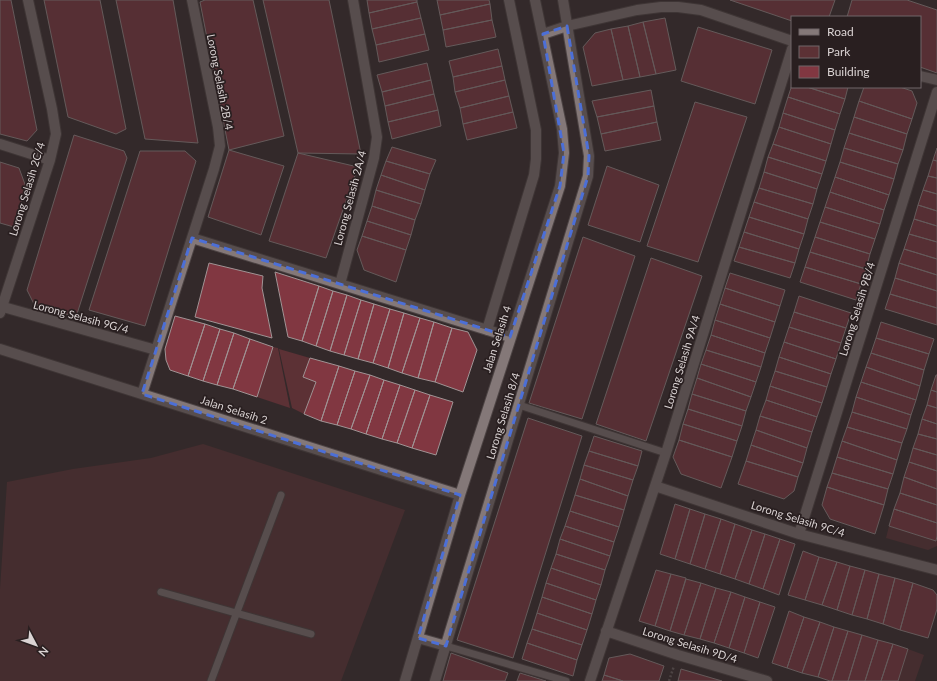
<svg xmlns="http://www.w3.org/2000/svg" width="937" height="681" font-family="Lato,sans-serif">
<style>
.green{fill:#5c3135}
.building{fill:#813741;stroke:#a09394}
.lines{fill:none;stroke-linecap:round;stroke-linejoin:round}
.lane-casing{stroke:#4d4444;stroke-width:9}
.street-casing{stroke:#4d4444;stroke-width:12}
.path{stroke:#6d6465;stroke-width:2.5;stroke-dasharray:2 2;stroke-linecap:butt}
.lane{stroke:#847878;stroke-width:7}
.street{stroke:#847878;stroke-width:10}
.marked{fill:none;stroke:#4c6fd7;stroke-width:3;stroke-dasharray:8 5;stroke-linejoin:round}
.labels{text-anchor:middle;stroke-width:3.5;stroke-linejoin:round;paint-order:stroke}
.street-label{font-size:11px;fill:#dad3d3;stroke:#291f20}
</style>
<rect width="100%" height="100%" fill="#33292a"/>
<!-- green -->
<path class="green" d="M273,347L278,348L290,408L257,397Z
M279,349L310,358L303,377L316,382L304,414L292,408Z
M203,444L405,510L341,681H0V589L7,482L73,469L151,458Z
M889,526L935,541L937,536V546L928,550L886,538Z
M908,649L924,655L915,681H898Z"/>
<!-- building -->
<path class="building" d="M0,0H11L37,130L27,141L0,134Z
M44,0H100L126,129L116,134L68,117Z
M116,0H173L198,143L145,139Z
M205,0H253L284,136L229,150L200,2Z
M263,0H329L361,154L298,153Z
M367,0H417V2L369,13Z
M437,0H489L490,4L440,15Z
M730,0H835L829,17H792V21Z
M852,0H907L937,10V73L920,67V17H847Z
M417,2L421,18L372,29L369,13Z
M490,4L492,20L443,30L440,15Z
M421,18L425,34L376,45L372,29Z
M665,18L676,70L656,74L643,22Z
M492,20L496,37L446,47L443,30Z
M643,22L656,74L640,77L628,26Z
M628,26L640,77L623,80L611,29Z
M698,27L772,50L755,104L681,81Z
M611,29L623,80L592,86L583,47L595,33Z
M425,34L429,50L379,62L376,45Z
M498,49L502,66L453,77L449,61Z
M427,63L431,80L382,92L377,75Z
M502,66L505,80L455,92L453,77Z
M431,80L434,94L385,106L382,92Z
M505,80L509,96L460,108L455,92Z
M792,85V87H807L845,99L840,114L788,97Z
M807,87H848L845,99Z
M864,87H900L912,91L917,103L912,119L859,101Z
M651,90L654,106L597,117L592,101Z
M434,94L438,110L388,122L385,106Z
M509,96L513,112L463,124L460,108Z
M788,97L840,114L835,130L783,113Z
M859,101L912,119L907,134L854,117Z
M695,102L747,117L698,262L647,246Z
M654,106L657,122L601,134L597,117Z
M438,110L441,126L392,139L388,122Z
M513,112L517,128L467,140L463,124Z
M783,113L835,130L831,144L779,127Z
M854,117L907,134L903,150L849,133Z
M657,122L661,140L605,151L601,134Z
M779,127L831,144L826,161L773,144Z
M849,133L903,150L898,164L844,148Z
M74,135L124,151L127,158L76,317L34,304L27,290Z
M773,144L826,161L822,174L768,157Z
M392,147L436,160L430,174L386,161Z
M844,148L898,164L894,179L840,162Z
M937,148V161L933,160Z
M229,150L284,166L261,235L208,217Z
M140,151H185L196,161L145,326L89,310Z
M298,153L358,167L326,258L269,241Z
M768,157L822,174L817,189L764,172Z
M933,160L937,161V178L928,176Z
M386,161L430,174L425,190L381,175Z
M0,162L19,168L26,187L14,227L0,223Z
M840,162L894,179L889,195L835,177Z
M607,166L659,185L640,242L588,225Z
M764,172L817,189L813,204L759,188Z
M381,175L425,190L421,204L376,190Z
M928,176L937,178V194L923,190Z
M835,177L889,195L884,210L830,192Z
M759,188L813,204L808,219L754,202Z
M376,190L421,204L415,220L372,206Z
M923,190L937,194V211L918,205Z
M830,192L884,210L880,224L825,207Z
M754,202L808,219L804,234L749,217Z
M918,205L937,211V226L914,219Z
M372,206L415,220L411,235L367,221Z
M825,207L880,224L875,239L820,222Z
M749,217L804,234L799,249L744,232Z
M914,219L937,226V242L909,234Z
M367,221L411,235L406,250L362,236Z
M820,222L875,239L870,254L815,237Z
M744,232L799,249L795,263L739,247Z
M909,234L937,242V259L904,249Z
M362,236L406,250L396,282L364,270L357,250Z
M583,237L635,256L582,419L529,403Z
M815,237L870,254L866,269L810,252Z
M739,247L795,263L790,278L734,261Z
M904,249L937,259V275L899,263Z
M810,252L866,269L861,284L805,267Z
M651,258L702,276L646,441L596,424Z
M209,263L263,276L262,288L272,338L195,317Z
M899,263L937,275V291L895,278Z
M805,267L861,284L856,300L800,282Z
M275,272L319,286L302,341L288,337Z
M730,273L785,290L780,306L725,288Z
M895,278L937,291V308L890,294Z
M319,286L333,291L316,346L302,341Z
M725,288L780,306L775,322L720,304Z
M333,291L347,295L330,351L316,346Z
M890,294L937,308V325L885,309Z
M347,295L361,300L344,355L330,351Z
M799,296L851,313L846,328L794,312Z
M361,300L374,304L358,359L344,355Z
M374,304L390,309L373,363L358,359Z
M720,304L775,322L770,338L715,320Z
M390,309L404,313L388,368L373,363Z
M794,312L846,328L841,343L789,327Z
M404,313L420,318L402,373L388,368Z
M175,316L205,324L188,376L170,370L166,360L165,349Z
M420,318L434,322L418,378L402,373Z
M715,320L770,338L765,353L711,335Z
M434,322L452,328L435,382L418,378Z
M881,322L934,339L929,354L876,338Z
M205,324L220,329L203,381L188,376Z
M789,327L841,343L836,359L784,342Z
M452,328L468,332L477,350L463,392L435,382Z
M220,329L234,333L217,385L203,381Z
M234,333L250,339L233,389L217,385Z
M711,335L765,353L761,367L706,350Z
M876,338L929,354L924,370L871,353Z
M250,339L273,347L257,397L233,389Z
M784,342L836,359L831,374L779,357Z
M706,350L761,367L756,382L701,364Z
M871,353L924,370L920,386L866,367Z
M779,357L831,374L827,387L775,371Z
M310,358L339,366L321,421L304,414L316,382L303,377Z
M701,364L756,382L751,397L697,378Z
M339,366L355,371L337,425L321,421Z
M866,367L920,386L916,400L861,382Z
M355,371L370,375L351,429L337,425Z
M775,371L827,387L822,403L770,386Z
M370,375L384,380L366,434L351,429Z
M936,375H937V392L931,390Z
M697,378L751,397L746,411L692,394Z
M384,380L400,385L382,439L366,434Z
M861,382L916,400L911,415L856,397Z
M400,385L415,390L397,443L382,439Z
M770,386L822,403L817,417L766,400Z
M415,390L430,395L412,448L397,443Z
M931,390L937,392V408L927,405Z
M692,394L746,411L742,426L688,409Z
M430,395L453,402L436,455L412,448Z
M856,397L911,415L907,429L852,412Z
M766,400L817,417L812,432L760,416Z
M927,405L937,408V424L922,419Z
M688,409L742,426L737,441L683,424Z
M852,412L907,429L902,443L847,427Z
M760,416L812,432L807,448L756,430Z
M528,418L582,436L513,658L457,640Z
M922,419L937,424V439L918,434Z
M683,424L737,441L732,457L679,440Z
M847,427L902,443L897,460L842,441Z
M756,430L807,448L803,463L751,445Z
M918,434L937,439V455L913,448Z
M594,436L642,451L638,466L589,451Z
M679,440L732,457L721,488L681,474L673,457Z
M842,441L897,460L893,474L837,457Z
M751,445L803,463L798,477L746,461Z
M913,448L937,455V471L909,462Z
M589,451L638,466L633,480L584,465Z
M837,457L893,474L888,489L832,473Z
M746,461L798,477L794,491L784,499L738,484Z
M909,462L937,471V489L904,477Z
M584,465L633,480L628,496L580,479Z
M832,473L888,489L884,505L827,487Z
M904,477L937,489V505L900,493Z
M580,479L628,496L624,510L575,495Z
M827,487L884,505L875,534L830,519L822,505Z
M900,493L937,505V523L894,509Z
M575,495L624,510L619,527L570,511Z
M675,504L690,509L675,559L660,554Z
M690,509L705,514L690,564L675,559Z
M894,509L937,523V536L936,541L889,526Z
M570,511L619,527L614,542L565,526Z
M705,514L721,519L705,569L690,564Z
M721,519L735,524L720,574L705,569Z
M735,524L752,530L735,579L720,574Z
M565,526L614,542L610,556L560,539Z
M752,530L765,534L749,584L735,579Z
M765,534L780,539L763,589L749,584Z
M560,539L610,556L605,570L556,554Z
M780,539L795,544L779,595L763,589Z
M803,551L819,557L805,600L788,595Z
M556,554L605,570L601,585L551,568Z
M819,557L837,562L822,605L805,600Z
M837,562L850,566L837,610L822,605Z
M850,566L865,570L852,615L837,610Z
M551,568L601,585L596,600L546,583Z
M656,570L671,574L655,626L639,621Z
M865,570L879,574L867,619L852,615Z
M671,574L686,578L670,631L655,626Z
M879,574L895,578L883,624L867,619Z
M895,578L913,583L900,630L883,624Z
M686,579L701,583L684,635L670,631Z
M546,583L596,600L592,614L542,597Z
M701,583L716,588L700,639L684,635Z
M913,583L933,590L937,595V609L928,638L900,630Z
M716,588L731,592L714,643L700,639Z
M731,592L745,597L729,648L714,643Z
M542,597L592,614L587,630L537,613Z
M745,597L760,602L744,653L729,648Z
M760,602L775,607L758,658L744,653Z
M789,611L804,617L787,668L772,663Z
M537,613L587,630L582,645L532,629Z
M804,617L820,622L802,673L787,668Z
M820,622L834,627L818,677L802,673Z
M834,627L848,631L832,681H830L818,677Z
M532,629L582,645L577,660L527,643Z
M848,631L862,635L848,681H832Z
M862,635L878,640L865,681H848Z
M878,640L893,644L881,681H865Z
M527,643L577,660L573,676L522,659Z
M893,644L908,649L898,681H881Z
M451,653L508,673L505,681H443Z
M630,654L664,666L659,681H623L604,675L609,658Z
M681,669L722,681H678Z
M520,673L546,681H517Z
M604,675L623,681H602Z"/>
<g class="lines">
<!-- lane casing -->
<g class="lane-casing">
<path id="lane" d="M519,405L666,453
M161,592L311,634
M446,646L566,681
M211,681L281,495"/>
</g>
<!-- street casing -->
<g class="street-casing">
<path id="street" d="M543,34L567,26L637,10L661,7H678L701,10L792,41
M920,76L937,80
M0,144L50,160
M192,238L510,337
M340,284L374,158L377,137L353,0
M0,306L156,350
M0,313L50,160L56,134L52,109L28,0
M487,330L534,175L536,159V130L509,0
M0,349L460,495
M142,394L214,169L220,146L218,127L192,0
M655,486L799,534L937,570
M799,534L937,92
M606,631L678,655L767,681
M418,638L446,646
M405,681L460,495L560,186L564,153L562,129L535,0
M435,681L588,176L589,156L563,0
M590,681L666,453L792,49"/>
</g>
<!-- path -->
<path class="path" d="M669,681L674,666"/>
<!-- lane -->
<use href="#lane" class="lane"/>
<!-- street -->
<use href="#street" class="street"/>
</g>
<!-- marked area -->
<path d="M0 0H937V681H0ZM567,26L589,156L588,176L446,646L418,638L460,495L142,394L192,238L510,337L560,186L564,153L543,34Z" fill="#33292a" fill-opacity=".55" fill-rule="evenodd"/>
<path class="marked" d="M567,26L589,156L588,176L446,646L418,638L460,495L142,394L192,238L510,337L560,186L564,153L543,34Z"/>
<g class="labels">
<!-- street labels -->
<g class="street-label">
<text transform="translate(220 82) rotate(79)" y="4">Lorong Selasih 2B/4</text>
<text transform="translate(27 189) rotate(-73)" y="4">Lorong Selasih 2C/4</text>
<text transform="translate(350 198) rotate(-75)" y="4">Lorong Selasih 2A/4</text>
<text transform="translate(857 309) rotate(-73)" y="4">Lorong Selasih 9B/4</text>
<text transform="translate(81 317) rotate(15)" y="4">Lorong Selasih 9G/4</text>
<text transform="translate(497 339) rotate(-72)" y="4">Jalan Selasih 4</text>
<text transform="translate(682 362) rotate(-73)" y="4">Lorong Selasih 9A/4</text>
<text transform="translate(234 410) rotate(18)" y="4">Jalan Selasih 2</text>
<text transform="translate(503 416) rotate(-73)" y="4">Lorong Selasih 8/4</text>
<text transform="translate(798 519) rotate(17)" y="4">Lorong Selasih 9C/4</text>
<text transform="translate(690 645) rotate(17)" y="4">Lorong Selasih 9D/4</text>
</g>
</g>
<!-- legend -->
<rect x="791" y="16" width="130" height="72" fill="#291f20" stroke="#706768"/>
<rect x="799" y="29" width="20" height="6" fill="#847878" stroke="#706768"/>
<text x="827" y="36" font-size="12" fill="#dad3d3">Road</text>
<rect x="799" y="46" width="20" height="12" fill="#5c3135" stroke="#706768"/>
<text x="827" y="56" font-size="12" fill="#dad3d3">Park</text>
<rect x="799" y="66" width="20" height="12" fill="#813741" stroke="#706768"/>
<text x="827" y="76" font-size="12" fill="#dad3d3">Building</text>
<!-- north arrow -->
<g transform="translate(36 645) rotate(131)" stroke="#291f20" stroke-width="3" paint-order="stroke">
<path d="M0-3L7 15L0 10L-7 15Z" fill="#dad3d3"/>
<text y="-6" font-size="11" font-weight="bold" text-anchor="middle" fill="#dad3d3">N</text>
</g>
</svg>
